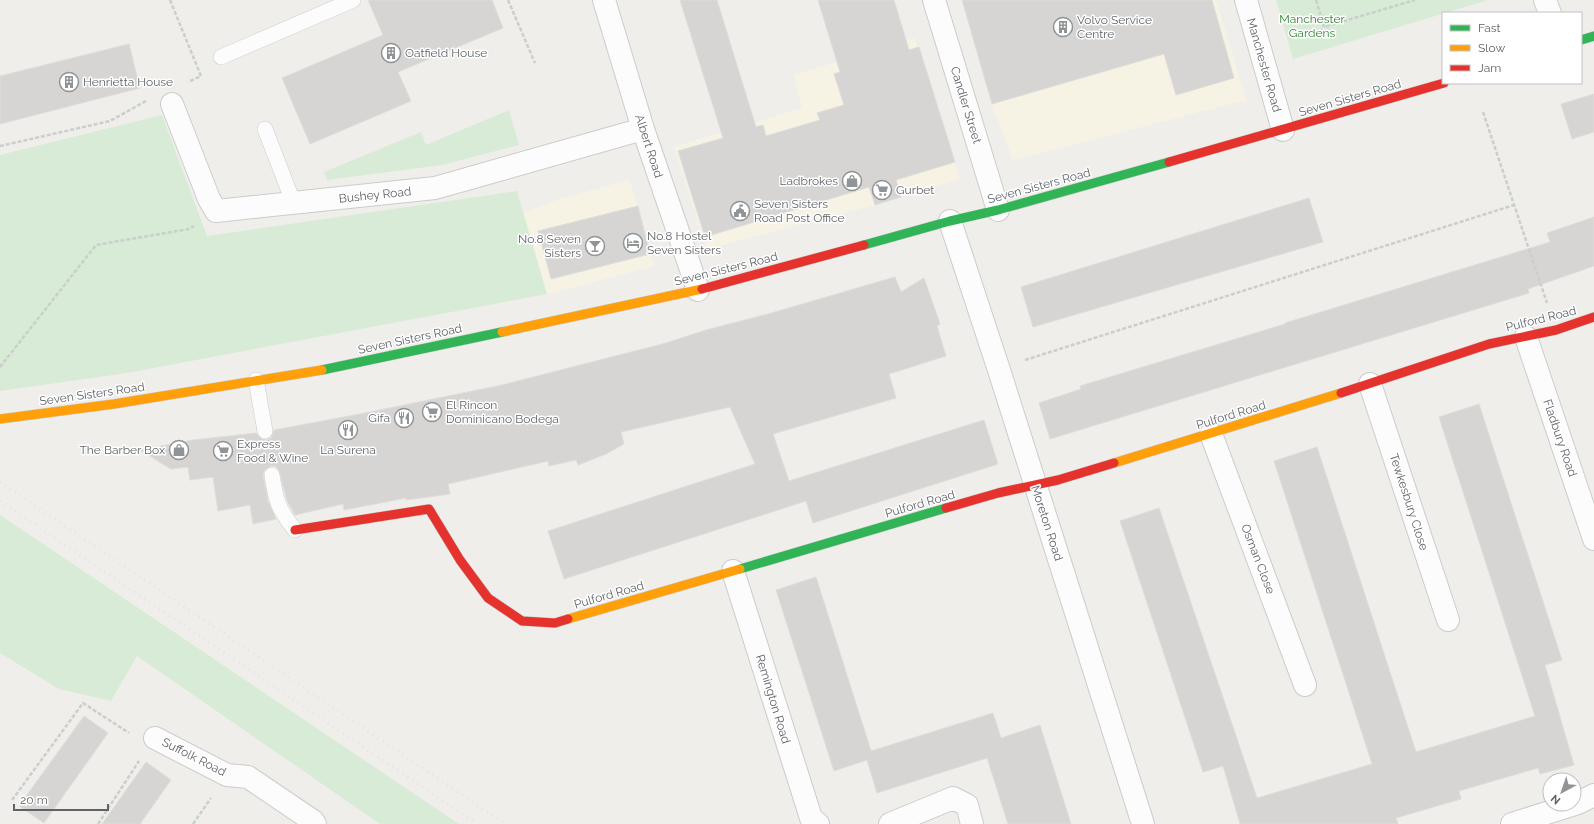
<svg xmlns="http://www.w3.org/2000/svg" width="1594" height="824" font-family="Raleway,sans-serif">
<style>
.commercial{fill:#f7f3e4}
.green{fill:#d8ebd6}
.building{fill:#d6d5d3;stroke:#deddd9}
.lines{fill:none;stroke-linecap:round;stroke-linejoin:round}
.lane-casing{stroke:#cbcccc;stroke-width:16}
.street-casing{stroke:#cbcccc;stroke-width:24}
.fast-casing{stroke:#cacacb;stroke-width:10}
.slow-casing{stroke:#cacacb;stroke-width:10}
.jam-casing{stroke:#cacacb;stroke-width:10}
.path{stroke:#cacfcc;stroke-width:2.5;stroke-dasharray:4 2;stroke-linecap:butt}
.lane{stroke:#fdfcfc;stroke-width:15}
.street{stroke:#fdfcfc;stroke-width:22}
.fast{stroke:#30b455;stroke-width:9}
.slow{stroke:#ff9f0a;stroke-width:9}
.jam{stroke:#e5322d;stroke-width:9}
.rail{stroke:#e4e4e4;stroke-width:3;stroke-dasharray:1 5;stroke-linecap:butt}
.labels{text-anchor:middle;stroke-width:3;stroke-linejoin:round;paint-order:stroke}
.park-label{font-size:12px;fill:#348238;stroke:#fff}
.poi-label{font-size:12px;fill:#5f6368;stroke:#fff;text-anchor:start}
.street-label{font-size:12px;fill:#5f6368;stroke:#fff}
</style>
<rect width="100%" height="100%" fill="#efeeea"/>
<!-- commercial -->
<path class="commercial" d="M962,0H1216L1246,100L1013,160L992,104Z
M915,38L955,162L959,179L875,205L707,249L674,147L802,108L794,75Z
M629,180L638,206L650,254L655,266L547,294L523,213L560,199Z"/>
<!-- green -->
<path class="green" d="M1276,0H1488L1293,59Z
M509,110L519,145L442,165L327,180L324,172L421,132L426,145Z
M162,115L207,236L517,191L547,294L127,373L0,391V155Z
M0,515L459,824H380L137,656L111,701L59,689L0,653Z"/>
<!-- building -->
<path class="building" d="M368,0H492L503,28L398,72L411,101L310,144L282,78L383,35Z
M680,0H717L756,127L763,125L766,136L820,120L817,113L844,105L834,74L840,72L818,0H894L909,50L919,47L955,162L896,180L901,197L875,205L869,187L705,237L678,151L723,138Z
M962,0H1212L1234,78L1176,95L1164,54L992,104Z
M129,44L140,88L0,124V76Z
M1594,94V132L1572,139L1561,104Z
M1309,198L1323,242L1033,327L1021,287Z
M638,206L650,254L551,279L538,231Z
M1594,217V266L1528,289L1529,293L1050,439L1039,403L1081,389L1080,386L1285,324V323L1550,242L1547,233Z
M895,277L901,292L924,278L940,324L937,326L946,356L889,374L896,398L773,434L789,481L984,420L998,464L813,523L806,501L564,579L548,531L755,464L730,407L621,432L624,444L606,454L578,465L576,460L549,466L548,461L448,484L450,494L406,500V498L344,510L343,504L295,515L287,501L279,470L275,466H270L264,471L263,476L268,501L276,519L253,524L250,505L218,511L213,477L190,480L188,467L171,469L140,450L193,440L256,433L262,439L267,440L271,438L274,430L360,414L502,385L666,343L706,330L768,314Z
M1479,404L1562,660L1545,665L1574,765L1540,774L1538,768L1459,791L1461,799L1396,818L1398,824H1240L1223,766L1203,772L1120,521L1159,508L1257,798L1372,764L1274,461L1317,447L1416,752L1535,716L1439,417Z
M816,577L871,751L993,713L1001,738L1040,725L1071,824H1008L987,758L877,793L867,760L834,771L776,590Z
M84,716L108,733L44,823L19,806Z
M146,762L171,780L140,824H102Z"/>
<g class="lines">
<!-- lane casing -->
<g class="lane-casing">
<path id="lane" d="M221,57L353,0
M265,129L294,204
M256,380L265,431
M272,475C276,501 278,509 295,530"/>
</g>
<!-- street casing -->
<g class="street-casing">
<path id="street" d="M604,0L643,129L698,290
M934,0L998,210
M1246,0L1283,130
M1545,0L1550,13
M172,104L209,199L216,211L435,188L643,129
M950,221L999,370L1143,824
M1526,337L1594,539
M1370,384L1448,620
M1211,434L1305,685
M733,571L811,818L818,824
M155,738L227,775L248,777L313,821L315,824
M890,824L953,798L967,805L972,824
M1512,824L1578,803L1594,795"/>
</g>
<!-- fast casing -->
<g class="fast-casing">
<path id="fast" d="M1581,40L1594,36
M864,245L950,221L998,210L1169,162
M322,370L502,332
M740,569L946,508"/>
</g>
<!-- slow casing -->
<g class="slow-casing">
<path id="slow" d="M502,332L702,289
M0,419L114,404L322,370
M1114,463L1341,393
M568,619L740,569"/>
</g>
<!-- jam casing -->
<g class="jam-casing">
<path id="jam" d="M1169,162L1444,83
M702,289L864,245
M1341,393L1489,344L1556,330L1594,317
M946,508L998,493L1058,480L1114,463
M295,530L429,509L460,560L488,598L522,621L555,623L568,619"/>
</g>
<!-- path -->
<path class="path" d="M170,0L201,76L188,82
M508,0L535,63
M1316,0L1324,27L1415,0
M1483,112L1547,303
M0,146L110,121L146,101
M1025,360L1514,205
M0,367L96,245L189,229L194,226
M12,800L83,703L129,733
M98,824L139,761
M193,824L211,798"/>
<!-- lane -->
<use href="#lane" class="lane"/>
<!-- street -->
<use href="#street" class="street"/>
<!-- fast -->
<use href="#fast" class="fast"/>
<!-- slow -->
<use href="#slow" class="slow"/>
<!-- jam -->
<use href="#jam" class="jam"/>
<!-- rail -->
<path class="rail" d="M0,482L505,824
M0,501L477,824"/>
</g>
<!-- icons -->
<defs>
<g id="building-ring" transform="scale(1)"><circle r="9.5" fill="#fff" stroke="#919496" stroke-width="1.5"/><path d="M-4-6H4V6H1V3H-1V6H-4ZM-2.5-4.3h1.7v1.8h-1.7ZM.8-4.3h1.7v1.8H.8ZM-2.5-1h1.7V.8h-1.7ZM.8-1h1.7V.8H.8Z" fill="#919496"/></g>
<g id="shop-ring" transform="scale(1)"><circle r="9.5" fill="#fff" stroke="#919496" stroke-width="1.5"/><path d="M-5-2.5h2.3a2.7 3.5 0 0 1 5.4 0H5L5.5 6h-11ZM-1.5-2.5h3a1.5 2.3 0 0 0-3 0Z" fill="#919496"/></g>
<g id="supermarket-ring" transform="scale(1)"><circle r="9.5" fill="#fff" stroke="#919496" stroke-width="1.5"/><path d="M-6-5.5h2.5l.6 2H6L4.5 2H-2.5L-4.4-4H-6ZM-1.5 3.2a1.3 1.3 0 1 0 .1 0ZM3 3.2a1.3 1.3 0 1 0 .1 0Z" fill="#919496"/></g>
<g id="civic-ring" transform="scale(1)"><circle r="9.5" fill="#fff" stroke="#919496" stroke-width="1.5"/><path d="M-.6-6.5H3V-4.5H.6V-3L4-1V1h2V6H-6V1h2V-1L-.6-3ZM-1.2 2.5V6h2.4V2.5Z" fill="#919496"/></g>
<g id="hotel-ring" transform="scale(1)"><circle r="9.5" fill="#fff" stroke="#919496" stroke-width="1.5"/><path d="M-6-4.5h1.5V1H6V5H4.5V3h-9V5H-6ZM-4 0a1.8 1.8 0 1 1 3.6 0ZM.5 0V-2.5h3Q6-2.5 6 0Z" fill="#919496"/></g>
<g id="bar-ring" transform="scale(1)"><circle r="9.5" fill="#fff" stroke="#919496" stroke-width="1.5"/><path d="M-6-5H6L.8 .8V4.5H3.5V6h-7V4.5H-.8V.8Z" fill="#919496"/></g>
<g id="restaurant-ring" transform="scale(1)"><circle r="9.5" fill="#fff" stroke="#919496" stroke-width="1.5"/><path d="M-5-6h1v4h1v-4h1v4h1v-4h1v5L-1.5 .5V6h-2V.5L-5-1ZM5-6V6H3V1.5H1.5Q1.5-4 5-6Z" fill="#919496"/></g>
</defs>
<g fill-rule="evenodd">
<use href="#building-ring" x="1063" y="27"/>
<use href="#building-ring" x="391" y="53"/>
<use href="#building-ring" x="69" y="82"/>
<use href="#shop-ring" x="852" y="181"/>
<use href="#supermarket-ring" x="882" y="190"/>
<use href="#civic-ring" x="740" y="211"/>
<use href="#hotel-ring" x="633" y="243"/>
<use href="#bar-ring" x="595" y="246"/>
<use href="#supermarket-ring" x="432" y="412"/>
<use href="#restaurant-ring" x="404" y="418"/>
<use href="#restaurant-ring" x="348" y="430"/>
<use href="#shop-ring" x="179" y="450"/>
<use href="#supermarket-ring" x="223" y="451"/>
</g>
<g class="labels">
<!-- park labels -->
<g class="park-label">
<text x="1312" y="23">Manchester<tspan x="1312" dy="14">Gardens</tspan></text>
</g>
<!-- poi labels -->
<g class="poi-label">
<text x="1077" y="24">Volvo Service<tspan x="1077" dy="14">Centre</tspan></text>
<text x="405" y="57">Oatfield House</text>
<text x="83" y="86">Henrietta House</text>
<text x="838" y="185" text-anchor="end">Ladbrokes</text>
<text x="896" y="194">Gurbet</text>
<text x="754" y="208">Seven Sisters<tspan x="754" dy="14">Road Post Office</tspan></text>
<text x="647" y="240">No.8 Hostel<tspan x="647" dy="14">Seven Sisters</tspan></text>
<text x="581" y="243" text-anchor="end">No.8 Seven<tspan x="581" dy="14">Sisters</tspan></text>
<text x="446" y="409">El Rincon<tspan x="446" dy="14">Dominicano Bodega</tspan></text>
<text x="390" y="422" text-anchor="end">Gifa</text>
<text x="237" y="448">Express<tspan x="237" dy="14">Food &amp; Wine</tspan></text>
<text x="165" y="454" text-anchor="end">The Barber Box</text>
<text x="348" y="454" text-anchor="middle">La Surena</text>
</g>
<!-- street labels -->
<g class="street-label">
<text transform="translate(1264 65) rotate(74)" y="4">Manchester Road</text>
<text transform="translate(1350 98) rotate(-16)" y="4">Seven Sisters Road</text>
<text transform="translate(966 105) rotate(73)" y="4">Candler Street</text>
<text transform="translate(649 146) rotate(72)" y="4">Albert Road</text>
<text transform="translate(1039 186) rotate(-15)" y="4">Seven Sisters Road</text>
<text transform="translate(375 195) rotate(-6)" y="4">Bushey Road</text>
<text transform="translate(726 269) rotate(-14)" y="4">Seven Sisters Road</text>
<text transform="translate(1541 319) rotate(-14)" y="4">Pulford Road</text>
<text transform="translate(410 339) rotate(-12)" y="4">Seven Sisters Road</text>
<text transform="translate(92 394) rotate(-8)" y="4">Seven Sisters Road</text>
<text transform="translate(1231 415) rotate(-17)" y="4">Pulford Road</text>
<text transform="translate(1560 438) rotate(71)" y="4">Fladbury Road</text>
<text transform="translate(1409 502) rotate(72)" y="4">Tewkesbury Close</text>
<text transform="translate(920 504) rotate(-16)" y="4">Pulford Road</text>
<text transform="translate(1047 523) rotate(72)" y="4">Moreton Road</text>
<text transform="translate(1258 559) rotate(69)" y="4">Osman Close</text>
<text transform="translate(609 595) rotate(-16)" y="4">Pulford Road</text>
<text transform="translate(773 699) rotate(73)" y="4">Remington Road</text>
<text transform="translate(194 757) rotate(27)" y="4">Suffolk Road</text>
</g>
</g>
<!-- legend -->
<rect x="1442" y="12" width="140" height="72" fill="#ffffff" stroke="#bfc1c3"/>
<rect x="1450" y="25" width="20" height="6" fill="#30b455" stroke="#bfc1c3"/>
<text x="1478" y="32" font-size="12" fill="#5f6368">Fast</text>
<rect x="1450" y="45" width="20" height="6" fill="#ff9f0a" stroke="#bfc1c3"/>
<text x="1478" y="52" font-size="12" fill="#5f6368">Slow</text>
<rect x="1450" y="65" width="20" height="6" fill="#e5322d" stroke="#bfc1c3"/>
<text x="1478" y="72" font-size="12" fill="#5f6368">Jam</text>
<!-- north arrow -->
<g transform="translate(1562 792) rotate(220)"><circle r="19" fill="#ffffff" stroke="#bfc1c3"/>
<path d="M0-3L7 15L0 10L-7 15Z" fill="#919496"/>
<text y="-6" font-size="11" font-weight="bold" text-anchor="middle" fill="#5f6368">N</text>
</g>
<!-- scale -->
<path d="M14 804v6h94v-6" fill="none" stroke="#5f6368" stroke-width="2"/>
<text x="20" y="804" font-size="12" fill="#5f6368" stroke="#ffffff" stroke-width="3" paint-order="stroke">20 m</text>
</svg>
